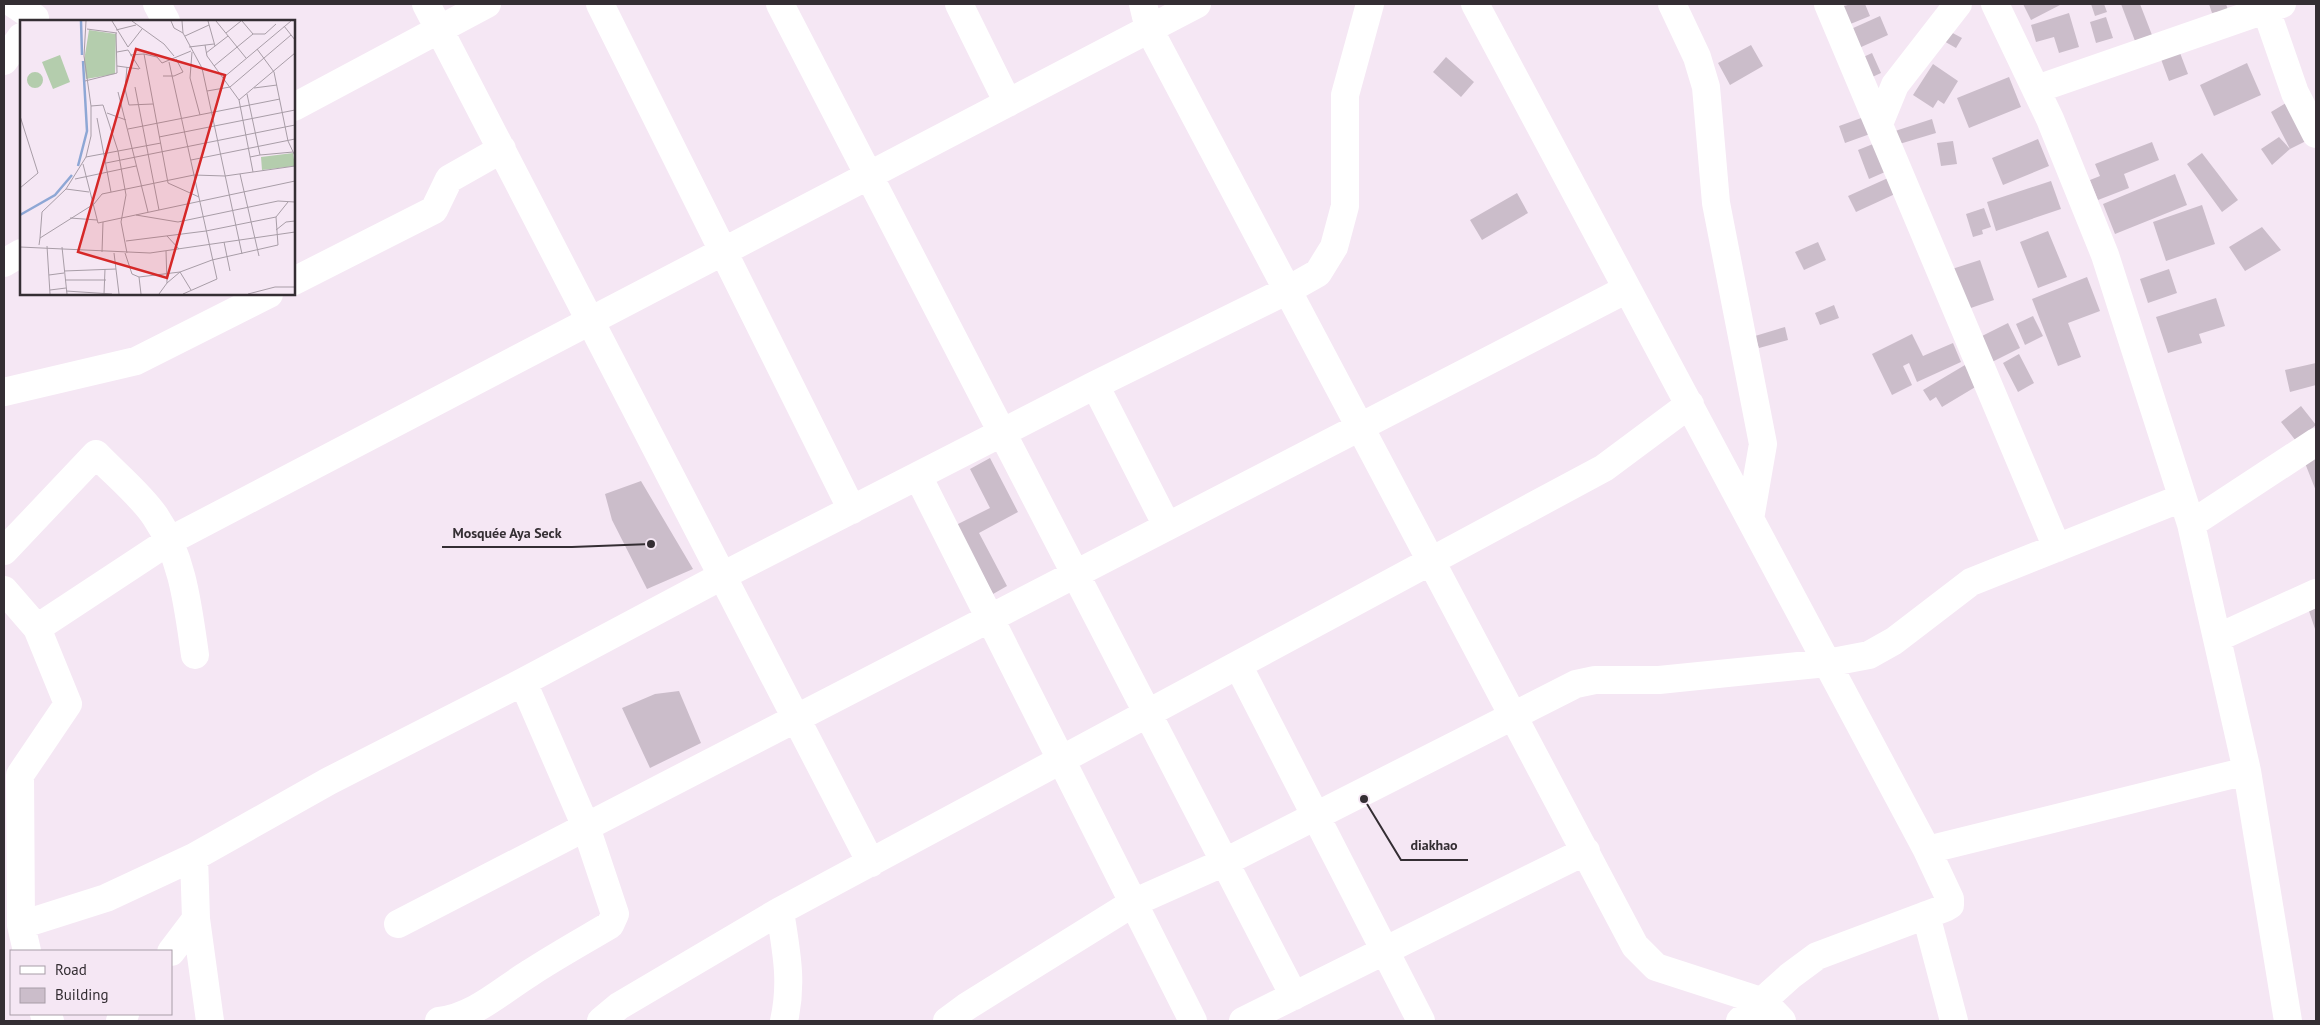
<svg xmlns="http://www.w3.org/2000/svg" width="2320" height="1025" font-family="'PT Sans',sans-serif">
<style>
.building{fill:#cbbdca}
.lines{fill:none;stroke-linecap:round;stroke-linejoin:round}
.minor{stroke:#fff;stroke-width:28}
.inset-river{fill:none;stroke:#8ea7d5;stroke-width:2.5}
.inset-road{fill:none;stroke:#a89da7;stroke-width:1}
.view{fill:#d62828;fill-opacity:0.15;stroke:#d62828;stroke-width:2.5}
.inset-edge{fill:none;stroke:#342e33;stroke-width:2.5}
.leader{fill:none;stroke:#342e33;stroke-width:2}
.callout-dot{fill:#342e33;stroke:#f5e7f4;stroke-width:2}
.callout-label{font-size:14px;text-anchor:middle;font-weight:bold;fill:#342e33;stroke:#f5e7f4;stroke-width:4;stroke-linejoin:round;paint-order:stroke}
</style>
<rect width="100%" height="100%" fill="#f5e7f4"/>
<!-- building -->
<path class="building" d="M1851,4H1865L1870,16L1848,25L1841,7Z
M2023,4H2062L2031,20Z
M2091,4H2104L2107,12L2095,16Z
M2121,4H2140L2152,35L2135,41Z
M2209,4H2226L2228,10L2212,13Z
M2069,13L2079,47L2059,53L2054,37L2036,42L2031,25Z
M1880,16L1888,35L1859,48L1851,29Z
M2106,17L2113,38L2096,43L2090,22Z
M1947,30L1962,38L1956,48L1942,40Z
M1751,45L1763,66L1730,85L1718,63Z
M2177,45L2188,74L2169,81L2158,51Z
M1872,53L1881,73L1868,79L1859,59Z
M1446,57L1474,82L1461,97L1433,72Z
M2247,63L2261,95L2214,116L2200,85Z
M1933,64L1958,81L1944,104L1938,100L1933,108L1913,95Z
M2009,77L2021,107L1969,128L1957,98Z
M2286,103L2306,141L2290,149L2271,112Z
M1864,117L1870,134L1845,143L1839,126Z
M1932,119L1936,133L1896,145L1892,132Z
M2279,137L2290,149L2272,165L2261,149Z
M2038,139L2049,166L2003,185L1992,158Z
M1953,141L1957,164L1941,166L1937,143Z
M2152,142L2159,160L2124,174L2129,188L2098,200L2090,180L2100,176L2095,164Z
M1873,144L1885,172L1869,179L1858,150Z
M2202,153L2238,200L2222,212L2187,164Z
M2175,174L2187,205L2115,234L2103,204Z
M1888,178L1895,194L1856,212L1848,196Z
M2051,181L2061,209L1996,231L1987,202Z
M1517,193L1528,213L1482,240L1470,220Z
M2202,205L2215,244L2166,261L2153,222Z
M1984,208L1991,227L1982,230L1983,234L1973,237L1966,214Z
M2262,227L2281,250L2245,271L2229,247Z
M2048,231L2067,277L2038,288L2020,242Z
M1818,242L1826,260L1804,270L1795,252Z
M1980,260L1994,300L1965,310L1952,269Z
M2169,269L2177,293L2148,303L2140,279Z
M2087,277L2100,311L2068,323L2081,357L2058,366L2032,299Z
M2216,298L2225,326L2199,334L2202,343L2168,353L2156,317Z
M1834,305L1839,318L1820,325L1815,313Z
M2033,316L2043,336L2025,345L2016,324Z
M2008,323L2020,348L1990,363L1978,338Z
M1785,327L1788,340L1759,348L1755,336Z
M1912,334L1923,356L1953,343L1961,362L1917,382L1909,363L1903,366L1912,385L1892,395L1872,354Z
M2019,354L2034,383L2018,392L2003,363Z
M2316,363V385L2290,392L2285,370Z
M1965,365L1977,386L1942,407L1936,397L1930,401L1923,390Z
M2301,406L2316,425L2296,441L2281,422Z
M2316,453V491L2303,458Z
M990,458L1018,512L979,533L1007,586L993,594L956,525L990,508L970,469Z
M641,481L693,569L647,589L612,520L605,494Z
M2316,602V632L2307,605Z
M679,691L701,743L650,768L622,708L655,694Z"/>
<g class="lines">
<!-- minor -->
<path class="minor" d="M14,4L35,18
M157,4L166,21
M426,4L871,863
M600,4L852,510
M780,4L1294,996
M959,4L1008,103
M1143,4L1149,29L1635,946L1656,967L1764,1002L1782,1021
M1475,4L1927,850L1950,899V905L1945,908L1817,956L1790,976L1740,1021
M1672,4L1697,57L1706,87L1716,203L1763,444L1750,519
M1828,4L2057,548
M1995,4L2050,119L2105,255L2191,524L2247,771L2288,1021
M2264,4L2295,93L2316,134
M4,61L21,37
M2037,89L2282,4
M294,107L487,4
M1879,124L1895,85L1958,4
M4,263L21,253
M294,281L434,210L449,179L502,149
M1095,385L1167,526
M4,392L136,361L269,294
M918,476L1193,1021
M2191,524L2316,442
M4,551L96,454C114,473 140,494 155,516C183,557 188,607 195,655
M4,590L37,628L68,704L20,775L21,925L27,951
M37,628L169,541L1197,4
M2217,638L2316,593
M1238,665L1421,1021
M1927,850L2247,771
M194,857L196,919L210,1021
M780,911C786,951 793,981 784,1021
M1926,915L1954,1021
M398,924L1627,289
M21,925L106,898L194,857L329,781L523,682L722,576L1095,385L1288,290L1318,273L1334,247L1345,206V95L1370,4
M171,952L196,919
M44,1014L50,1021
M120,1021L125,1014
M439,1021C474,1017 501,991 530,973C556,956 583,941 610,925L615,914L586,827L523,682
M601,1021L619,1006L780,911L1604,468L1690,404
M947,1021L966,1007L1133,903L1225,862L1576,684L1595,680H1659L1827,663L1869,655L1894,641L1971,582L2182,498
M1243,1021L1586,851"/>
</g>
<!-- overview -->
<g transform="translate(20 20)">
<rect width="275" height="275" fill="#f5e7f4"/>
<path d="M69,10L96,14L95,54L66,59L64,41ZM40,35L50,62L33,69L22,42ZM7 60a8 8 0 1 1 16 0a8 8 0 1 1-16 0ZM273,133L275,146L242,150L241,137Z" fill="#b4cdad"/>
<path class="inset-river" d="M61,1L62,35M58,146L67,111L63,41M0,195L35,175L52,155"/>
<path class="inset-road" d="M92,1L108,27M112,1L144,24L154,36M151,1L154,8L163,13M162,1L163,13L182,48L222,234M188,1L195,26M196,1L226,38M222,1L233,14M264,6L275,20M67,9L97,13M96,10L116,5M206,13L221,1M165,16L189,5M185,25L187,36L219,80L233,152M108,27L122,9M169,27L194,24M237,29L254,52L268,121L275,136M97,32L108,30L120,49M172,32L170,58L180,95M186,33L208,16M124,34L148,163L179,177M110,35L124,34L137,37L142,43L171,31M149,42L197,259L163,274M97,46L119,49M194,46L233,14H245L256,4M107,47L105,69L109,85L133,84M143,56H154L163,52L156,39M203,58L271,1M65,61L97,53L96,13M115,67L139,190M234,68L257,65M187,71L210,67L271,15M98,72L128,192M227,74L240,135L230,137M219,80L275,33M71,86L83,85L98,131L106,175L101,202L107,233M87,93L106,100M0,96L18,153L0,168M77,98L91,172M108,109L260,79M139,117L275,90M240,135L273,132M66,137L141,123M171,140L275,119M86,143L275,105M63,144L78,203L275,161M220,154L239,236M55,159L116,146M46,169L66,137L71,116V86L64,36L66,1M116,195L158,202L258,181L275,182M50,198L77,200M256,210L266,202L275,201M147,216L159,229M20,218L22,192L46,169L69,172M106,221L186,211L256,197L268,182M204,222L210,251M19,225L20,218L74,184L82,174L174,155L205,156L275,146M27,226L30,274M0,227L130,233L275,212M42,227L47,274M82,232L83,202M94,233L99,274M105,233L112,254L119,257L121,274M44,251L96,249M160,252L171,270M29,255L44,253M119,257L160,252L192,240L258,225L256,197M45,260H86M147,263L160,252M30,270L46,268M46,271L92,274M84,274L85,249M139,274L147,263L146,231M228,274L255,267H275"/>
<path class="view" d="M116,29L205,55L147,258L58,232Z"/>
<rect width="275" height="275" class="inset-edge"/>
</g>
<!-- callouts -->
<path class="leader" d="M651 544L572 547H442M1364 799L1401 860H1468"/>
<g class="callout-dot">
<circle cx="651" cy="544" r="5"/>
<circle cx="1364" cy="799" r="5"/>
</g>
<g class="callout-label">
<text x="507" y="538">Mosquée Aya Seck</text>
<text x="1434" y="850">diakhao</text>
</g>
<!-- border -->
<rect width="2320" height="1025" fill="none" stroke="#342e33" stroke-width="10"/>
<!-- legend -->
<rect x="10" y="950" width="162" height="65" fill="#f5e7f4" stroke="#a89da7"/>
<rect x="20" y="966" width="25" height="8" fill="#ffffff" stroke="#a89da7"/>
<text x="55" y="975" font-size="15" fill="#342e33">Road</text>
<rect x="20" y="988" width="25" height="15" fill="#cbbdca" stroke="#a89da7"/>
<text x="55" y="1000" font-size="15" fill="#342e33">Building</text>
</svg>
